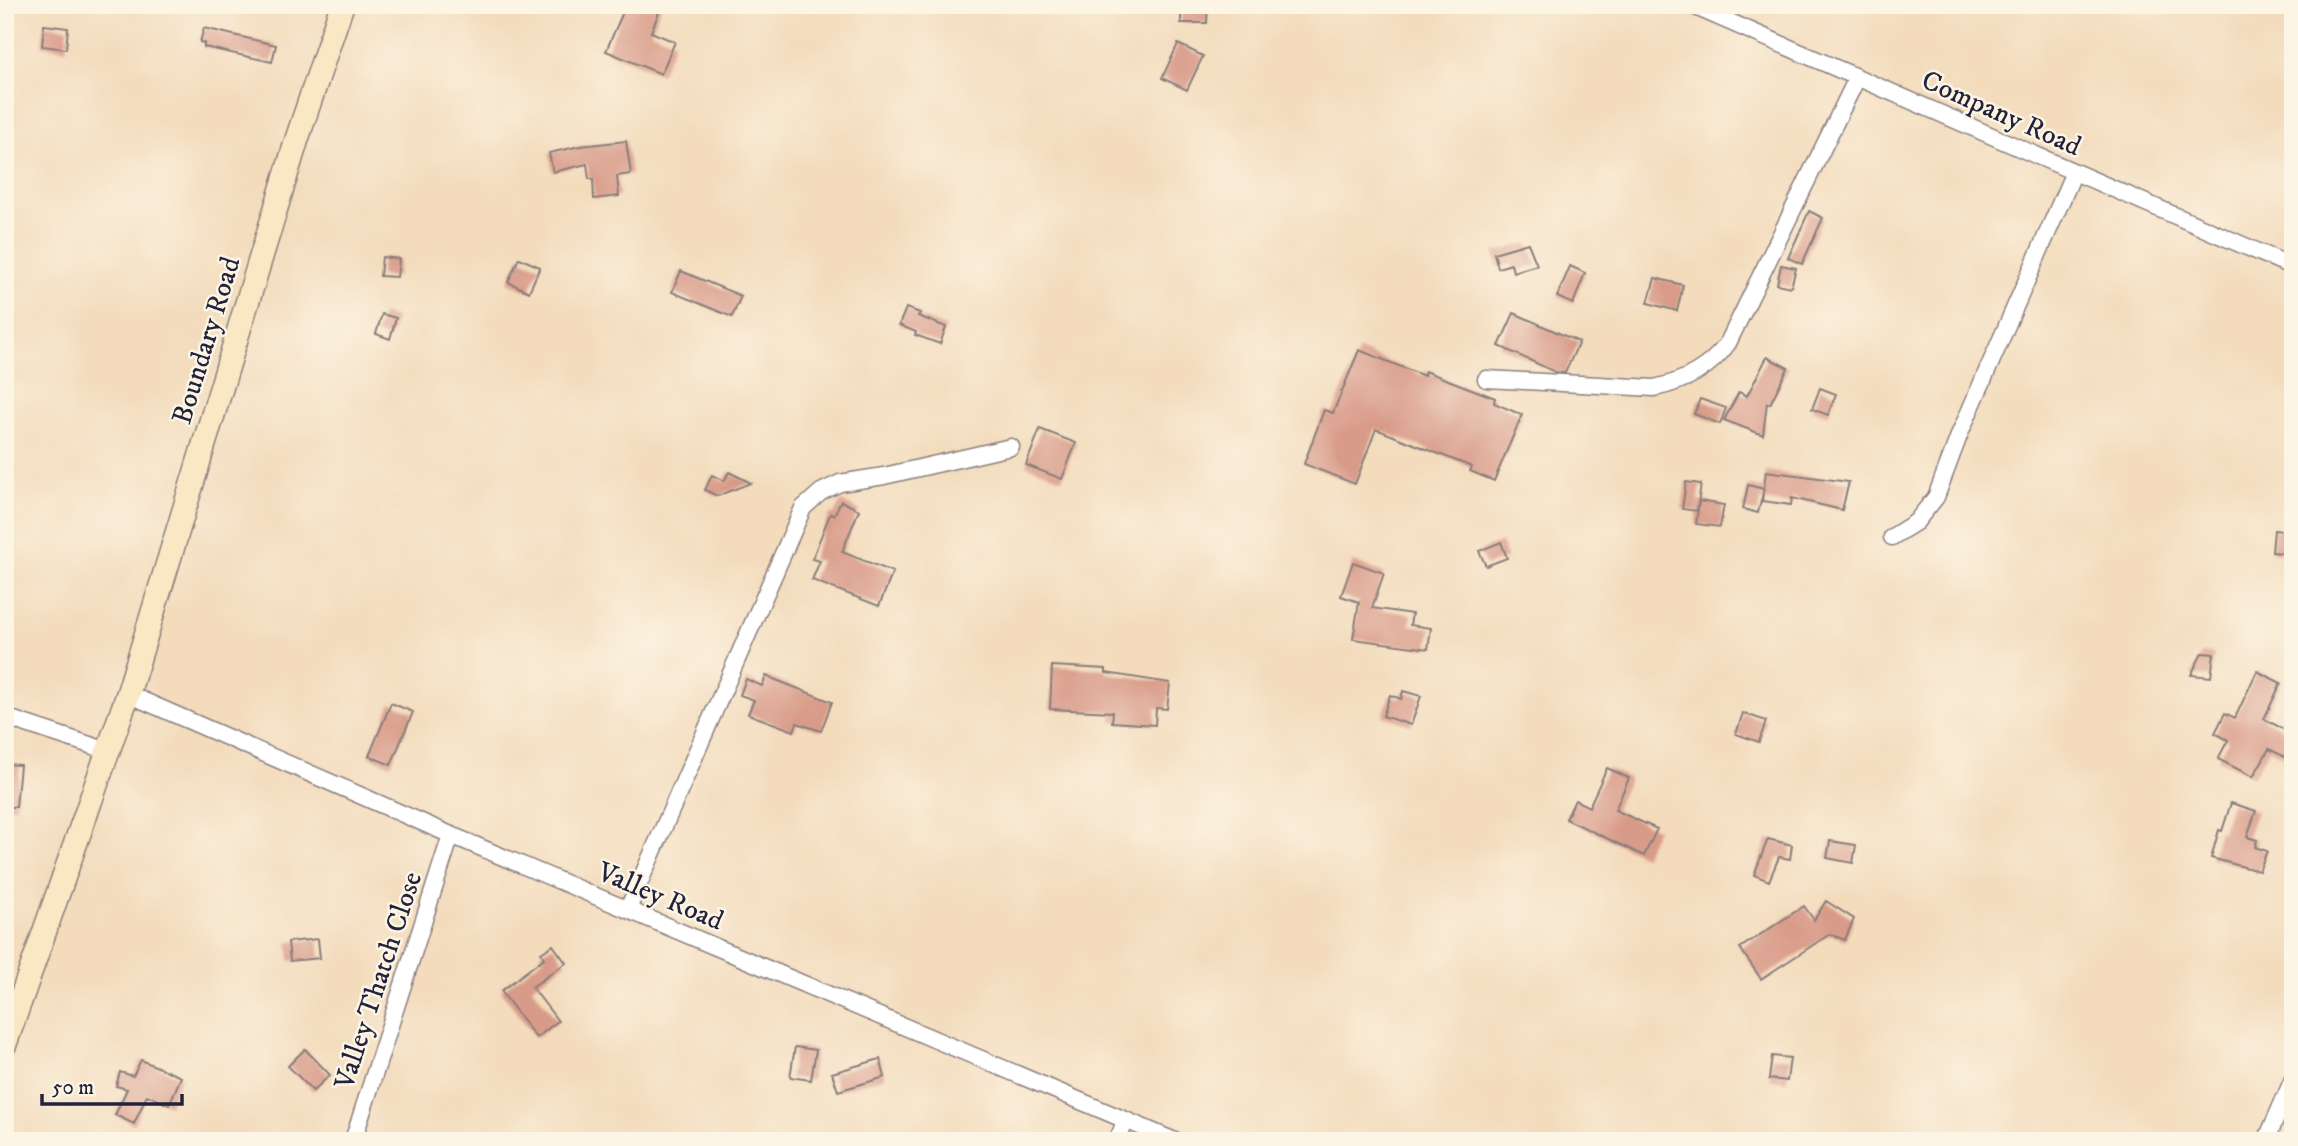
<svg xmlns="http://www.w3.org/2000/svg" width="2298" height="1146" font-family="'IM FELL DW Pica',serif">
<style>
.building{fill:#d99b89}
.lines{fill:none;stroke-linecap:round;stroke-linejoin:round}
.street-casing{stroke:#8a7e7c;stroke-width:19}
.secondary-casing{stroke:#8a7e7c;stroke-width:26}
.street{stroke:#fff;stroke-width:16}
.secondary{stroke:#fae7c3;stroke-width:23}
.labels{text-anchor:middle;stroke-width:5;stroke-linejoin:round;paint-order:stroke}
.street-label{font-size:28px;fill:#22223b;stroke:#fcf5e5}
</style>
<rect width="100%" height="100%" fill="#fcf5e5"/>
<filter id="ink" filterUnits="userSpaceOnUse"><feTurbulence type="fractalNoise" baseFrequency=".0143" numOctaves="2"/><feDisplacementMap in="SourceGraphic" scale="14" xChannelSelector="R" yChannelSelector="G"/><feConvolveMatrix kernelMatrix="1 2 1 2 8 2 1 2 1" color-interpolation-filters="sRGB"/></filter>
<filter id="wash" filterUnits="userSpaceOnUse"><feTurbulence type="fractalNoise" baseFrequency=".00686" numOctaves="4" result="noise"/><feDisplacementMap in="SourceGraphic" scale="28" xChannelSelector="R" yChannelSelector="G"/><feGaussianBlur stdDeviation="1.57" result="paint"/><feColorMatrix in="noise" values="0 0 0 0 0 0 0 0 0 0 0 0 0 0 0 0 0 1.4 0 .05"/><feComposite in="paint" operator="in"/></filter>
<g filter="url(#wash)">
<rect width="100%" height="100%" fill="#f3dbbc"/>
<g id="blocks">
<!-- building -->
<path class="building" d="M626,5H662L651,32L675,42L661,74L606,51Z
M1181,5H1208L1207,23H1181Z
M44,25L68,28L66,49L42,46Z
M204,28L276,45L272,62L204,47V43L200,42Z
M1178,44L1203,56L1187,90L1162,78Z
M626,141L631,174L617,176L619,196L594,199L593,179H589L587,164L553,172L549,153L580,146Z
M1809,211L1823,218L1802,264L1788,258Z
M1528,243L1537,265L1513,272L1511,264L1498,268L1494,253Z
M382,257L399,259L397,277L380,276Z
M519,258L540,267L529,292L508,282Z
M1781,265L1796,268L1791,287L1777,284Z
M1570,266L1585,273L1573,304L1557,297Z
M681,271L741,296L732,317L672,292Z
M1655,278L1683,285L1677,311L1648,303Z
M906,308L920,313L918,316L946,327L940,344L915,335L916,332L899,325Z
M1514,313L1579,342L1565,373L1555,372L1499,346Z
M382,314L396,318L390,339L376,334Z
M1359,350L1424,376L1425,371L1495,398L1494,403L1522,415L1494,481L1470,471L1472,467L1376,429L1355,484L1304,464L1324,410L1333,413Z
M1767,357L1788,368L1770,404L1767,403L1763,435L1724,420L1739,392L1747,396Z
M1820,388L1836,394L1828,415L1812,409Z
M1700,399L1726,408L1720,424L1694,414Z
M1040,429L1076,443L1062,479L1026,465Z
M1766,471L1849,482L1842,510L1792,498L1791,505L1762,501Z
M729,472L751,483L717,496L705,490L712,475L724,481Z
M1686,482L1701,484L1697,511L1682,509Z
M1748,485L1764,489L1758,513L1743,509Z
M841,501L859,510L842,552L893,572L879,606L812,580L820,561L812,559L830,514L834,515Z
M1699,501L1724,505L1720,527L1696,524Z
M2274,530L2293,532V554L2272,552Z
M1501,542L1507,558L1486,566L1479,551Z
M1353,562L1384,573L1372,608L1412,614L1410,625L1431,628L1428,649L1353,639L1359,602L1341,596Z
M2202,653L2214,654L2211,677L2191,675Z
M1052,666L1106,669V673L1170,683L1167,709L1156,708L1155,725L1112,722L1113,712L1050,709Z
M2257,671L2281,683L2264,719L2293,734V741L2285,757L2269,749L2253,777L2218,759L2228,740L2215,733L2225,713L2235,718Z
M766,676L832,702L821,731L797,723L794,731L748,714L754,700L740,695L746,679L762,686Z
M1403,691L1421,696L1411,725L1383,716L1390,695L1401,699Z
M391,703L413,712L391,765L369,756Z
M1743,713L1766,721L1759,742L1736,734Z
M5,764L20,765L16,807H5Z
M1607,768L1629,778L1615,810L1657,829L1644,856L1566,819L1575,800L1589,807Z
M2231,803L2256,811L2247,837L2257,840L2255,847L2267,851L2259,871L2211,858L2219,830L2222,831Z
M1768,839L1792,845L1790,859L1779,857L1769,881L1754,875Z
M1830,841L1856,845L1853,863L1827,858Z
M1826,901L1854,919L1845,940L1830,934L1761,979L1740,948L1804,906L1814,920Z
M318,939L320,958L290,961L288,942Z
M553,945L566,963L532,987L558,1021L536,1038L501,991L544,958L541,953Z
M795,1047L816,1050L811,1080L790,1077Z
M305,1049L330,1075L313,1091L288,1066Z
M1772,1056L1790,1058L1787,1081L1769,1079Z
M880,1059L885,1077L838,1091L832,1073Z
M141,1060L181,1077L169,1105L147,1095L134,1124L115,1115L127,1089L116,1086L120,1072L133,1076Z"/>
</g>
</g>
<g filter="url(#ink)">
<use href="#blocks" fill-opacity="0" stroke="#8a7e7c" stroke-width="2"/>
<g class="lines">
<!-- street casing -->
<g class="street-casing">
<path id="street" d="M1691,5L2293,267
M1486,379L1654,388C1684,382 1710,368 1728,343L1857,78
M1892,537L1916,522L1936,497L1960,433L2074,172
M128,694L451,835L1175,1141
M5,717L108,751
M628,909L803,508L821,492L840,483L884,476L1011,447
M353,1141L451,835
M1117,1141L1126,1120
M2266,1141L2293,1079"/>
</g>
<!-- secondary casing -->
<g class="secondary-casing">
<path id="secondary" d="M5,1044L128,694L297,139L342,5"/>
</g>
<!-- street -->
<use href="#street" class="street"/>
<!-- secondary -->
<use href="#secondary" class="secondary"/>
</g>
</g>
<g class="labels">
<!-- street labels -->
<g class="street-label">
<text transform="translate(2002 112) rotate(24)" y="10">Company Road</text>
<text transform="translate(205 340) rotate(-73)" y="10">Boundary Road</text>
<text transform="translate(661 895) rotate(23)" y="10">Valley Road</text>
<text transform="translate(377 980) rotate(-72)" y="10">Valley Thatch Close</text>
</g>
</g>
<!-- margin -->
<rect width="2298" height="1146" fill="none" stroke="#fcf5e5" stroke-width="28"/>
<!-- scale -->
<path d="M42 1094v10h140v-10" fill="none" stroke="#22223b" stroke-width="3.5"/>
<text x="52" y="1094" font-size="21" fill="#22223b" stroke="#fcf5e5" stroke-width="5" paint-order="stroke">50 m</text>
</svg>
